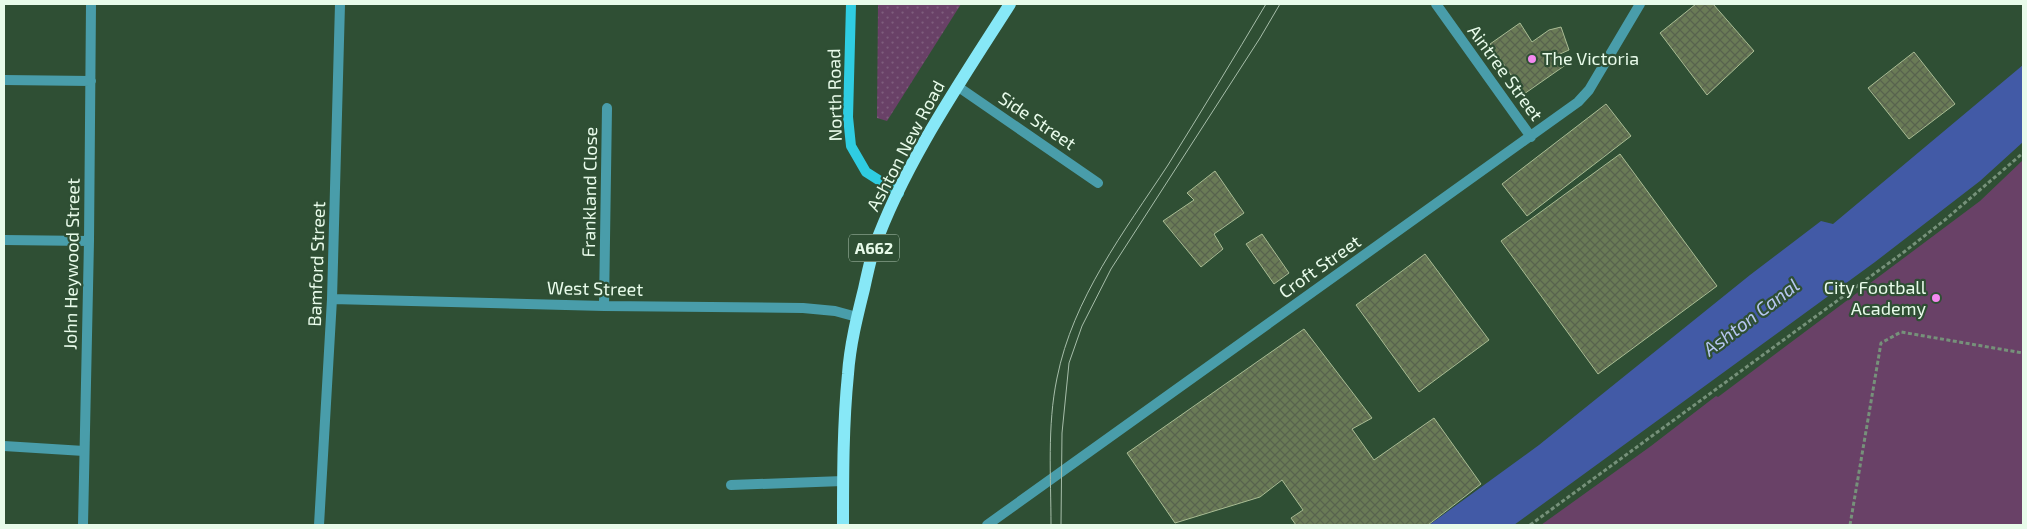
<svg xmlns="http://www.w3.org/2000/svg" width="2027" height="529" font-family="'Exo 2',sans-serif">
<style>
.green{fill:#694167}
.park{fill:url(#park-dots)}
.water{fill:#425aa6}
.building{fill:url(#building-cross-hatch);stroke:#a9bc94}
.lines{fill:none;stroke-linecap:round;stroke-linejoin:round}
.path{stroke:#76917a;stroke-width:3;stroke-dasharray:4 2.5;stroke-linecap:butt}
.street{stroke:#499daa;stroke-width:10}
.secondary{stroke:#2fcde2;stroke-width:10}
.primary{stroke:#87e8f7;stroke-width:12}
.tram{stroke:#a7beaa;stroke-width:1}
.poi-dot{fill:#f489f0;stroke:#2f4f34;stroke-width:2}
.labels{text-anchor:middle;stroke-width:4.5;stroke-linejoin:round;paint-order:stroke}
.shield{fill:#2f4f34;stroke:#b0c7b3;stroke-width:1}
.shield-label{font-size:16px;font-weight:bold;fill:#e8fbea}
.poi-label{font-size:18px;fill:#e8fbea;stroke:#2f4f34;text-anchor:start}
.street-label{font-size:18px;fill:#e8fbea;stroke:#2f4f34}
.water-label{font-size:19px;font-style:italic;fill:#b6c6f0;stroke:#2f4f34}
</style>
<defs>
<pattern id="park-dots" width="8" height="8" patternUnits="userSpaceOnUse" patternTransform="scale(1.25)"><rect width="8" height="8" fill="#694167"/><path d="M2 2h.1M6 6h.1" fill="none" stroke="#7e5d7d" stroke-width="1.8" stroke-linecap="round"/></pattern>
<pattern id="building-cross-hatch" width="8" height="8" patternUnits="userSpaceOnUse" patternTransform="scale(1.25)"><rect width="8" height="8" fill="#6a7b56"/><path d="M0 0l8 8M0 8l8-8" fill="none" stroke="#58634e"/></pattern>
</defs>
<rect width="100%" height="100%" fill="#2f4f34"/>
<!-- green -->
<path class="green" d="M2023,160V525H1541L1651,446L1716,396L1718,397L1980,201Z"/>
<!-- park -->
<path class="park" d="M878,4H961L887,121L877,118Z"/>
<!-- water -->
<path class="water" d="M2023,65V142L1980,181L1875,262L1514,525H1429L1539,445L1750,275L1821,221L1833,224Z"/>
<!-- building -->
<path class="building" d="M1696,4H1713L1754,51L1707,95L1660,33Z
M1520,23L1532,42L1549,30L1561,27L1569,50L1560,54L1567,64L1524,94L1490,44Z
M1914,52L1955,104L1909,139L1868,88Z
M1606,104L1631,136L1527,216L1502,184Z
M1620,154L1717,286L1598,374L1501,241Z
M1215,171L1244,213L1214,234L1223,249L1201,267L1163,221L1194,200L1187,193Z
M1262,234L1289,273L1274,284L1246,244Z
M1425,254L1489,340L1419,392L1356,305Z
M1304,329L1372,418L1352,429L1374,460L1434,418L1481,484L1428,525H1296L1291,518L1303,510L1282,480L1260,497L1175,523L1127,453Z"/>
<g class="lines">
<!-- path -->
<path class="path" d="M1530,525L1904,252L1946,219L2023,153
M1850,525L1881,343L1901,332L2023,353"/>
<!-- street -->
<path class="street" d="M1436,4L1531,137
M4,80L91,81
M957,86L1098,183
M4,240L89,241
M332,299L604,306L803,308L835,311L857,317
M604,306L607,108
M4,446L84,451
M731,485L843,481
M83,525L89,241L91,4
M319,525L332,299L340,4
M987,525L1578,102L1589,90L1640,4"/>
<!-- secondary -->
<path class="secondary" d="M851,4L848,117L851,146L866,172L899,193"/>
<!-- primary -->
<path class="primary" d="M843,525C843,475 843,424 848,374C850,345 857,317 864,289C867,275 870,261 874,248C905,162 961,81 1010,4"/>
<!-- tram -->
<path class="tram" d="M1051,525C1051,477 1047,426 1057,378C1073,298 1124,232 1168,165C1201,112 1234,58 1266,4
M1061,525L1062,433L1069,363L1082,326L1111,269L1260,38L1280,4"/>
</g>
<!-- markers -->
<g class="poi-dot">
<circle cx="1532" cy="59" r="5"/>
<circle cx="1936" cy="298" r="5"/>
</g>
<g class="labels">
<!-- shield labels -->
<rect class="shield" x="849" y="234.5" width="50" height="27" rx="4"/>
<g class="shield-label">
<text x="874" y="254">A662</text>
</g>
<!-- poi labels -->
<g class="poi-label">
<text x="1542" y="65">The Victoria</text>
<text x="1926" y="294" text-anchor="end">City Football<tspan x="1926" dy="21">Academy</tspan></text>
</g>
<!-- street labels -->
<g class="street-label">
<text transform="translate(1505 73) rotate(54)" y="6">Aintree Street</text>
<text transform="translate(835 95) rotate(-91)" y="6">North Road</text>
<text transform="translate(1037 121) rotate(34)" y="6">Side Street</text>
<text transform="translate(906 146) rotate(-62)" y="6">Ashton New Road</text>
<text transform="translate(590 192) rotate(-89)" y="6">Frankland Close</text>
<text transform="translate(72 264) rotate(-89)" y="6">John Heywood Street</text>
<text transform="translate(317 264) rotate(-88)" y="6">Bamford Street</text>
<text transform="translate(1320 267) rotate(-35)" y="6">Croft Street</text>
<text transform="translate(595 289) rotate(1)" y="6">West Street</text>
</g>
<!-- water labels -->
<g class="water-label">
<text transform="translate(1751 317) rotate(-37)" y="7">Ashton Canal</text>
</g>
</g>
<!-- border -->
<rect width="2027" height="529" fill="none" stroke="#e8fbea" stroke-width="10"/>
</svg>
